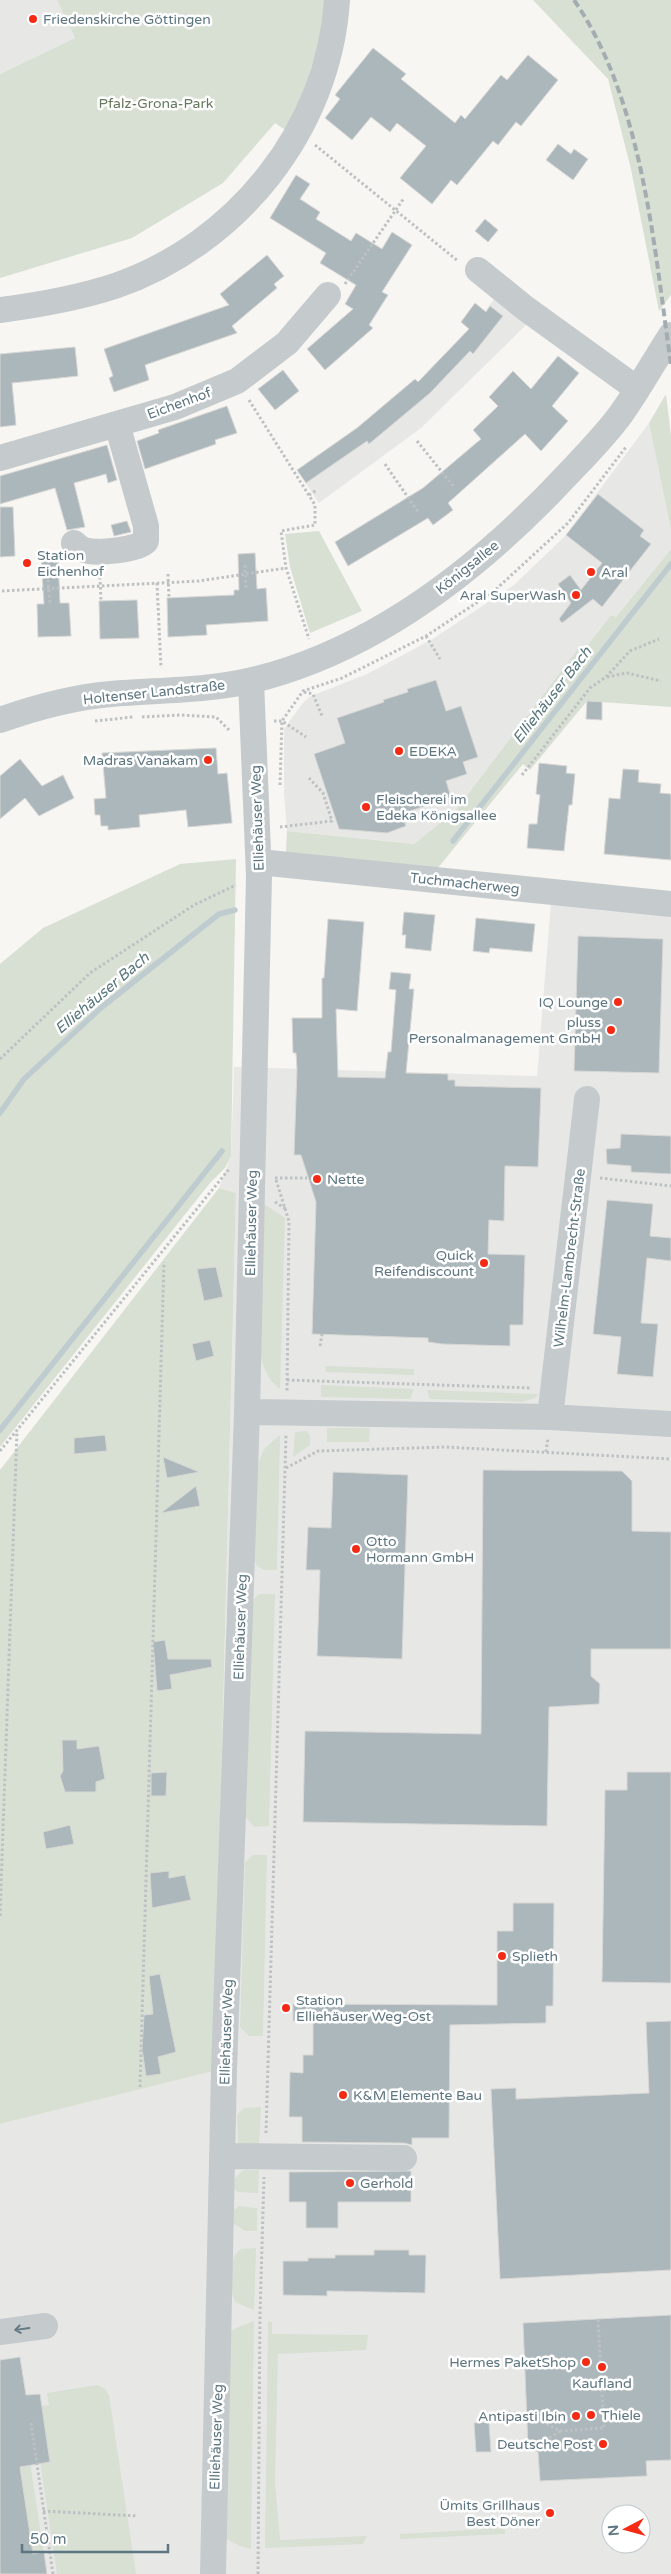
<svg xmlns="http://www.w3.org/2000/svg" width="671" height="2574" font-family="'Varela Round',sans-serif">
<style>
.built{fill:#e7e8e6;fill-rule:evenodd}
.green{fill:#d8dfd3}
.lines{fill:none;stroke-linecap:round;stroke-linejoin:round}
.stream{stroke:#beccd0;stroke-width:5.5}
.building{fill:#acb7bb;stroke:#d8d7d5}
.path{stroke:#bec1c3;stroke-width:3;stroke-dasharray:2.5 2.5;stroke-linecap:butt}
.minor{stroke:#c5cacd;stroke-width:26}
.rail{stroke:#a3acb0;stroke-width:4;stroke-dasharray:8 4;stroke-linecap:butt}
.oneway{stroke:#637a85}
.poi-dot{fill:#f52a14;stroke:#fff;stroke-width:2}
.labels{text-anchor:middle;stroke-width:5;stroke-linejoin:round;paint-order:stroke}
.poi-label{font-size:14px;fill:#5e7681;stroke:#fff;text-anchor:start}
.park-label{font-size:14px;fill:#66785e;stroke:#fff}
.street-label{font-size:14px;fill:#5e7681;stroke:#fff}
.water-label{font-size:15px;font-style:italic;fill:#59777c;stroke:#fff}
</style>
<rect width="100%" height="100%" fill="#f7f6f2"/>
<!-- built -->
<path class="built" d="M0,0H57L75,38L0,74Z
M495,298L527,324L421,428L319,503L297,470L357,428L415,379L418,382L458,341L461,343Z
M649,423L671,530V549L616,617L611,615L584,650H577L456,810L414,844L287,831L284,793V729L302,704L309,697L367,674L431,640L514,585L566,535Z
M551,902L671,912V2574H0V2124L214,2071L236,1193L219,1188L231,1156L234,1067L537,1076ZM611,2514H641V2544H611Z"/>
<!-- green -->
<path class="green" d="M57,0H330L331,6L290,133L275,123L223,183L132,238L0,278V74L75,38Z
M533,0H671V295L659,311L631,169L608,79Z
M666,394L671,436V530L649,423Z
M319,531L362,611L310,633L290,567L285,534Z
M671,549V707L587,701L530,770L523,764L437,869L286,852L287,831L414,844L456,810L577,650H584L611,615L616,617Z
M236,859L231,1156L225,1168L210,1183L0,1447V964L43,928L180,864Z
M219,1188L236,1193L214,2071L0,2124V1470Z
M264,1204L285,1218L280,1389C268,1380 262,1366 260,1351Z
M326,1366L414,1369V1375L325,1372Z
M321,1385L414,1389L410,1399L321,1397Z
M427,1390L539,1394L535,1398L522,1402L430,1399Z
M327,1428H370L369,1442H327Z
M307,1431L310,1436V1445L293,1457L295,1432Z
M280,1435L277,1570H264L257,1566L254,1558L257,1465L265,1448Z
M260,1594H275L269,1826L254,1827L246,1818L252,1604L256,1596Z
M253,1855H267L263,2036H249L240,2027L245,1862Z
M261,2107L259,2149L238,2144L237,2115L244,2108Z
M243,2170H259L258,2193L238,2192L234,2189L235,2178Z
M239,2206L257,2208V2231H245L233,2223L234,2210Z
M256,2248L254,2310L235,2302C229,2287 227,2259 241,2249Z
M254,2321L251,2549L242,2547L224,2538L229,2333L236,2328Z
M268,2321L272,2322V2334L368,2335L366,2350L278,2354L275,2482L280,2540L367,2536L363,2544L265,2548Z
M97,2385L104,2388L109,2395L136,2574H57L33,2415L41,2406L49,2405L47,2393Z
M25,2430L47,2574H36L14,2432Z
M505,2528V2534L400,2539V2534Z"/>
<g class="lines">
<!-- stream -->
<path class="stream" d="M453,841L671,564
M0,1113L24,1079L102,1007L219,914L235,910
M0,1430L222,1151"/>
</g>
<!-- building -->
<path class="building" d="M373,48L406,74L401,79L455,123L461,115L465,119L501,75L507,80L528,55L558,80L521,126L516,122L498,145L493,141L457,185L451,180L432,204L400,178L426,146L397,123L390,132L371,117L352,140L325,118L340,99L335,95Z
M558,144L571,154L574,149L588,159L573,180L546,160Z
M296,175L310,184L300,199L320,212L316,219L351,241L356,233L382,249L392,232L412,245L382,292L388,295L369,325L373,328L325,370L307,349L353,309L345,304L356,285L320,263L326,253L270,218Z
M485,219L498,230L488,242L475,231Z
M267,255L284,276L274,284L277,288L232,326L237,333L145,365L149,380L114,392L109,378L113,376L104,349L229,305L220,294Z
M475,303L486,312L490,306L503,316L473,354L470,351L430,393L369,444L367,441L306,483L297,470L357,428L415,379L418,382L469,329L461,322Z
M75,347L78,376L12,383L16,425L0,427V354Z
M558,356L579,373L552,406L568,421L541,451L525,434L448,503L453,510L433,525L428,518L348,566L335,542L423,488L481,439L473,430L498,406L489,397L513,371L531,389Z
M283,370L299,391L275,410L258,389Z
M227,406L237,433L215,440L216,444L145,469L137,441L159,433L158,430Z
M107,445L117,480L108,483L106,474L74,483L85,527L67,530L55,488L0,504V476Z
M598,494L644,530L640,536L651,544L602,607L593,599L562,623L559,619L571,603L558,584L570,575L581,590L602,563L566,535Z
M0,507H13L15,556L0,557Z
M127,521L131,532L114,536L111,525Z
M255,553L257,589L266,588L268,621L206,625L207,635L168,637L167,598L234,595V590H239L238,554Z
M58,557L60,603H69L71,636L38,637L37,604H44L41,558Z
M137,600L139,638L100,639L99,601Z
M436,680L446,711L461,706L478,757L463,762L467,774L446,781L451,797L402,814L406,826L387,833L339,829L314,754L345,743L337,718L384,702L383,700L408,692L407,689Z
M587,701L602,702V720L586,719Z
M216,748L218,774L227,773L232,823L188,827L186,810L139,815L140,827L108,830V826H101L100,815H95L94,799L106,798L102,753Z
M20,759L42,786L63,775L74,798L39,816L25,798L0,819V776Z
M539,763L567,766L566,773L575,774L572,805H569L564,851L527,848L529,824H537L540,795L536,794Z
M623,769L639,770L638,782L661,784L660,793L671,794V860L604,854L609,798L620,799Z
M404,912L435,915L431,951L405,948L406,935H402Z
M476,918L535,924L532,952L490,948L489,953L473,951Z
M328,919L364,922L357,1011L336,1009L338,1077L385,1078L388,1052H391L396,990L389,989L391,972L411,974L409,989H414L406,1073L448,1074V1080H455V1086L541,1088L538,1167L505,1166L504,1221L489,1220L488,1254L525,1255L523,1325H510V1346L442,1344L428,1342V1338L312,1334L316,1202L301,1155H294L297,1069L296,1053H293L292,1018H322V978H324Z
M578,936L663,939L659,1073L574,1071Z
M621,1134L671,1136V1174L631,1172V1166L607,1164L606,1149L620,1148Z
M607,1200L653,1204L650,1236L671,1238V1261L647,1258L641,1323L658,1324L653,1377L617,1374L621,1337L593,1334Z
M216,1267L223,1297L204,1301L197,1269Z
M210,1340L214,1356L196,1361L192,1344Z
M105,1435L107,1451L74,1454V1438Z
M163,1457L199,1472L167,1478Z
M483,1470L622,1471L632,1481V1531L671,1532V1649H591V1676L600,1684L599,1704L549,1707L547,1826L303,1822L305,1731L481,1734Z
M333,1472L408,1475L402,1659L317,1656L320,1570H306L308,1527L331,1528Z
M196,1486L200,1506L161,1513Z
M165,1640L168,1659H211L212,1667L170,1675L172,1689L157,1691L153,1642Z
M62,1740H77V1749L99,1746L105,1779L96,1782V1792H65L60,1776L63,1771Z
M167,1772L166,1796H151V1773Z
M627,1772H671V1983L602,1982L605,1790H627Z
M70,1825L74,1844L46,1849L43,1832Z
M169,1871V1878L185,1875L191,1900L152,1908L150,1873Z
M513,1903H554L553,2006H546V2023L450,2025L449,2138H412V2145L404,2143L302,2142V2117H289L290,2072L303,2073V2055H313V2021H293V2004L497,2005V1931H513Z
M160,1974L176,2052L158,2057L161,2074L146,2076L142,2049L144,2015L153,2014L149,1976Z
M671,2021V2270L500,2279L491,2089L516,2088V2099L649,2093L646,2022Z
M411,2171V2202H338V2228H306V2202H289V2172Z
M374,2250H409V2255H426L425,2293L327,2291V2296L283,2295V2261H308V2258H335V2255H374Z
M671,2315V2460L646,2461L647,2476L540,2481L538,2452L528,2447L523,2323Z
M20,2357L26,2395L40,2394L50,2462L20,2467L33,2554L44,2552L47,2574H0V2360Z
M489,2422L491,2452H476L474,2423Z"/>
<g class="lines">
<!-- path -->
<path class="path" d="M315,145L458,261
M345,284L404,198
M249,400L315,505V525L281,531L286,568L309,639
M417,441L454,487
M385,464L418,512
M309,495L317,490
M245,565L246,590
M168,574L169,598
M100,577L101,601
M48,580L50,604
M157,583L161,668
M2,591L199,581L286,568
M426,636L440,659
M607,677L627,673L661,681
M304,692L313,694L322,716
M142,717L180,715L216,717L230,731
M95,721L133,717
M274,721H282L306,737
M522,775L590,688L606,677L630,651L659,639
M280,785L282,721L303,691L342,678L426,636L493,592L568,523L626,447
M280,827L332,821L323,793L309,778
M0,1059L90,973L194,905L236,885
M275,1178H307
M600,1178L671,1186
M276,1180L289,1221L287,1391
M275,1202L286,1209
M320,1346L322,1334
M287,1380L532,1388
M0,1451L230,1168
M546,1452L548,1438
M286,1468L318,1451L445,1447L671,1459
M0,1916L17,1430
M140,2087L164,1262
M266,2133L286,1435
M509,2412L531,2416L560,2431L533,2449
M31,2423L53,2574
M560,2431L604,2428L598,2319
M43,2511L138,2516
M258,2574L260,2315L264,2177"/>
<!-- minor -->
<path class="minor" d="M478,270L525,308L637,389
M0,310C39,305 78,298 115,286C237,244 329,129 337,0
M0,458L175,407L237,381L287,343L328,295
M74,543C77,546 81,549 84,550C96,554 139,550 146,541V526L117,424
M0,720C34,708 75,697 111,694C158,690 207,691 253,680C376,650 482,566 567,475C585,456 605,436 621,414C639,389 654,361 671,335
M259,862L671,904
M247,1412L550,1417L671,1424
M550,1417L587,1099
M223,2156L404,2158
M0,2332L45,2326
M213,2574L224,2070L247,1412L259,876L251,681"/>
<!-- rail -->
<path class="rail" d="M574,0C643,100 654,247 671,365"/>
</g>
<!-- one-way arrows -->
<defs><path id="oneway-shaft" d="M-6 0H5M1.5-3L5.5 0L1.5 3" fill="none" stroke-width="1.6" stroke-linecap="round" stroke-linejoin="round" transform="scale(1.25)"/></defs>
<use class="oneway" href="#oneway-shaft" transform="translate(22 2329) rotate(172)"/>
<!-- markers -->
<g class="poi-dot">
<circle cx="33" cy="19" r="5"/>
<circle cx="27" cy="563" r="5"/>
<circle cx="591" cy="572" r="5"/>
<circle cx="576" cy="595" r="5"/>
<circle cx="399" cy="751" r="5"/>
<circle cx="208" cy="760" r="5"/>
<circle cx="366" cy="807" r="5"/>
<circle cx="618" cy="1002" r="5"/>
<circle cx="611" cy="1030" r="5"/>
<circle cx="317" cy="1179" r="5"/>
<circle cx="484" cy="1263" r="5"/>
<circle cx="356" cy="1549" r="5"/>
<circle cx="502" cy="1956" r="5"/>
<circle cx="286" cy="2008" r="5"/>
<circle cx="343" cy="2095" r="5"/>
<circle cx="350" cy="2183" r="5"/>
<circle cx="586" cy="2362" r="5"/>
<circle cx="602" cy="2367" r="5"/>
<circle cx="591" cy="2415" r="5"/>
<circle cx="576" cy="2416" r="5"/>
<circle cx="603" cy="2444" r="5"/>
<circle cx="550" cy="2513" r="5"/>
</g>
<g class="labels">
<!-- poi labels -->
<g class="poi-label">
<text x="43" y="24">Friedenskirche Göttingen</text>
<text x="37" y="560">Station<tspan x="37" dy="16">Eichenhof</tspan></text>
<text x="601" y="577">Aral</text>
<text x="566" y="600" text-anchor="end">Aral SuperWash</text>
<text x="409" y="756">EDEKA</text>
<text x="198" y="765" text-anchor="end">Madras Vanakam</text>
<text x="376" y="804">Fleischerei im<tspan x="376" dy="16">Edeka Königsallee</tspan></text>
<text x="608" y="1007" text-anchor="end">IQ Lounge</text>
<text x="601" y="1027" text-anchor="end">pluss<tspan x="601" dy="16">Personalmanagement GmbH</tspan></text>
<text x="327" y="1184">Nette</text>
<text x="474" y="1260" text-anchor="end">Quick<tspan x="474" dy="16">Reifendiscount</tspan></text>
<text x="366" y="1546">Otto<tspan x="366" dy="16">Hormann GmbH</tspan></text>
<text x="512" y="1961">Splieth</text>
<text x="296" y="2005">Station<tspan x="296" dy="16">Elliehäuser Weg-Ost</tspan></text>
<text x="353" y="2100">K&amp;M Elemente Bau</text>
<text x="360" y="2188">Gerhold</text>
<text x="576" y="2367" text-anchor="end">Hermes PaketShop</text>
<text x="602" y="2388" text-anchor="middle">Kaufland</text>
<text x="601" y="2420">Thiele</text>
<text x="566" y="2421" text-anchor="end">Antipasti Ibin</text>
<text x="593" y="2449" text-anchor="end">Deutsche Post</text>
<text x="540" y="2510" text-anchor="end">Ümits Grillhaus<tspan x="540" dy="16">Best Döner</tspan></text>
</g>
<!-- park labels -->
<g class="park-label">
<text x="156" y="108">Pfalz-Grona-Park</text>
</g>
<!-- street labels -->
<g class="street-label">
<text transform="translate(179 403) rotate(-20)" y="5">Eichenhof</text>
<text transform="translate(467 567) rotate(-39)" y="5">Königsallee</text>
<text transform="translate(154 692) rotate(-6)" y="5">Holtenser Landstraße</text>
<text transform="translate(257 818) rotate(-92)" y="5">Elliehäuser Weg</text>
<text transform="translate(465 883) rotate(6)" y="5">Tuchmacherweg</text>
<text transform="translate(251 1223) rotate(-89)" y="5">Elliehäuser Weg</text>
<text transform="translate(569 1258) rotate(-83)" y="5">Wilhelm-Lambrecht-Straße</text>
<text transform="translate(240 1627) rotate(-88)" y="5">Elliehäuser Weg</text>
<text transform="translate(226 2032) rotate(-88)" y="5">Elliehäuser Weg</text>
<text transform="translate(216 2437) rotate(-88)" y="5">Elliehäuser Weg</text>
</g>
<!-- water labels -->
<g class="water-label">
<text transform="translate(552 695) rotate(-52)" y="5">Elliehäuser Bach</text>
<text transform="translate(102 993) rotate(-40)" y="5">Elliehäuser Bach</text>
</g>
</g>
<!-- north arrow -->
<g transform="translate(626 2529) rotate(264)"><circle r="24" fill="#ffffff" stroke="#bfc8cd"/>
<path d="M0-4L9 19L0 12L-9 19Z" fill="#f52a14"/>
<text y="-8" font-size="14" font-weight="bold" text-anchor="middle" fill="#5e7681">N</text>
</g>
<!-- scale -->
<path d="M22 2544v8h146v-8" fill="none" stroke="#5e7681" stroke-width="2.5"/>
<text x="30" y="2544" font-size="15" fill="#5e7681" stroke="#ffffff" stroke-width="4" paint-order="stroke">50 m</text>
</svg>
